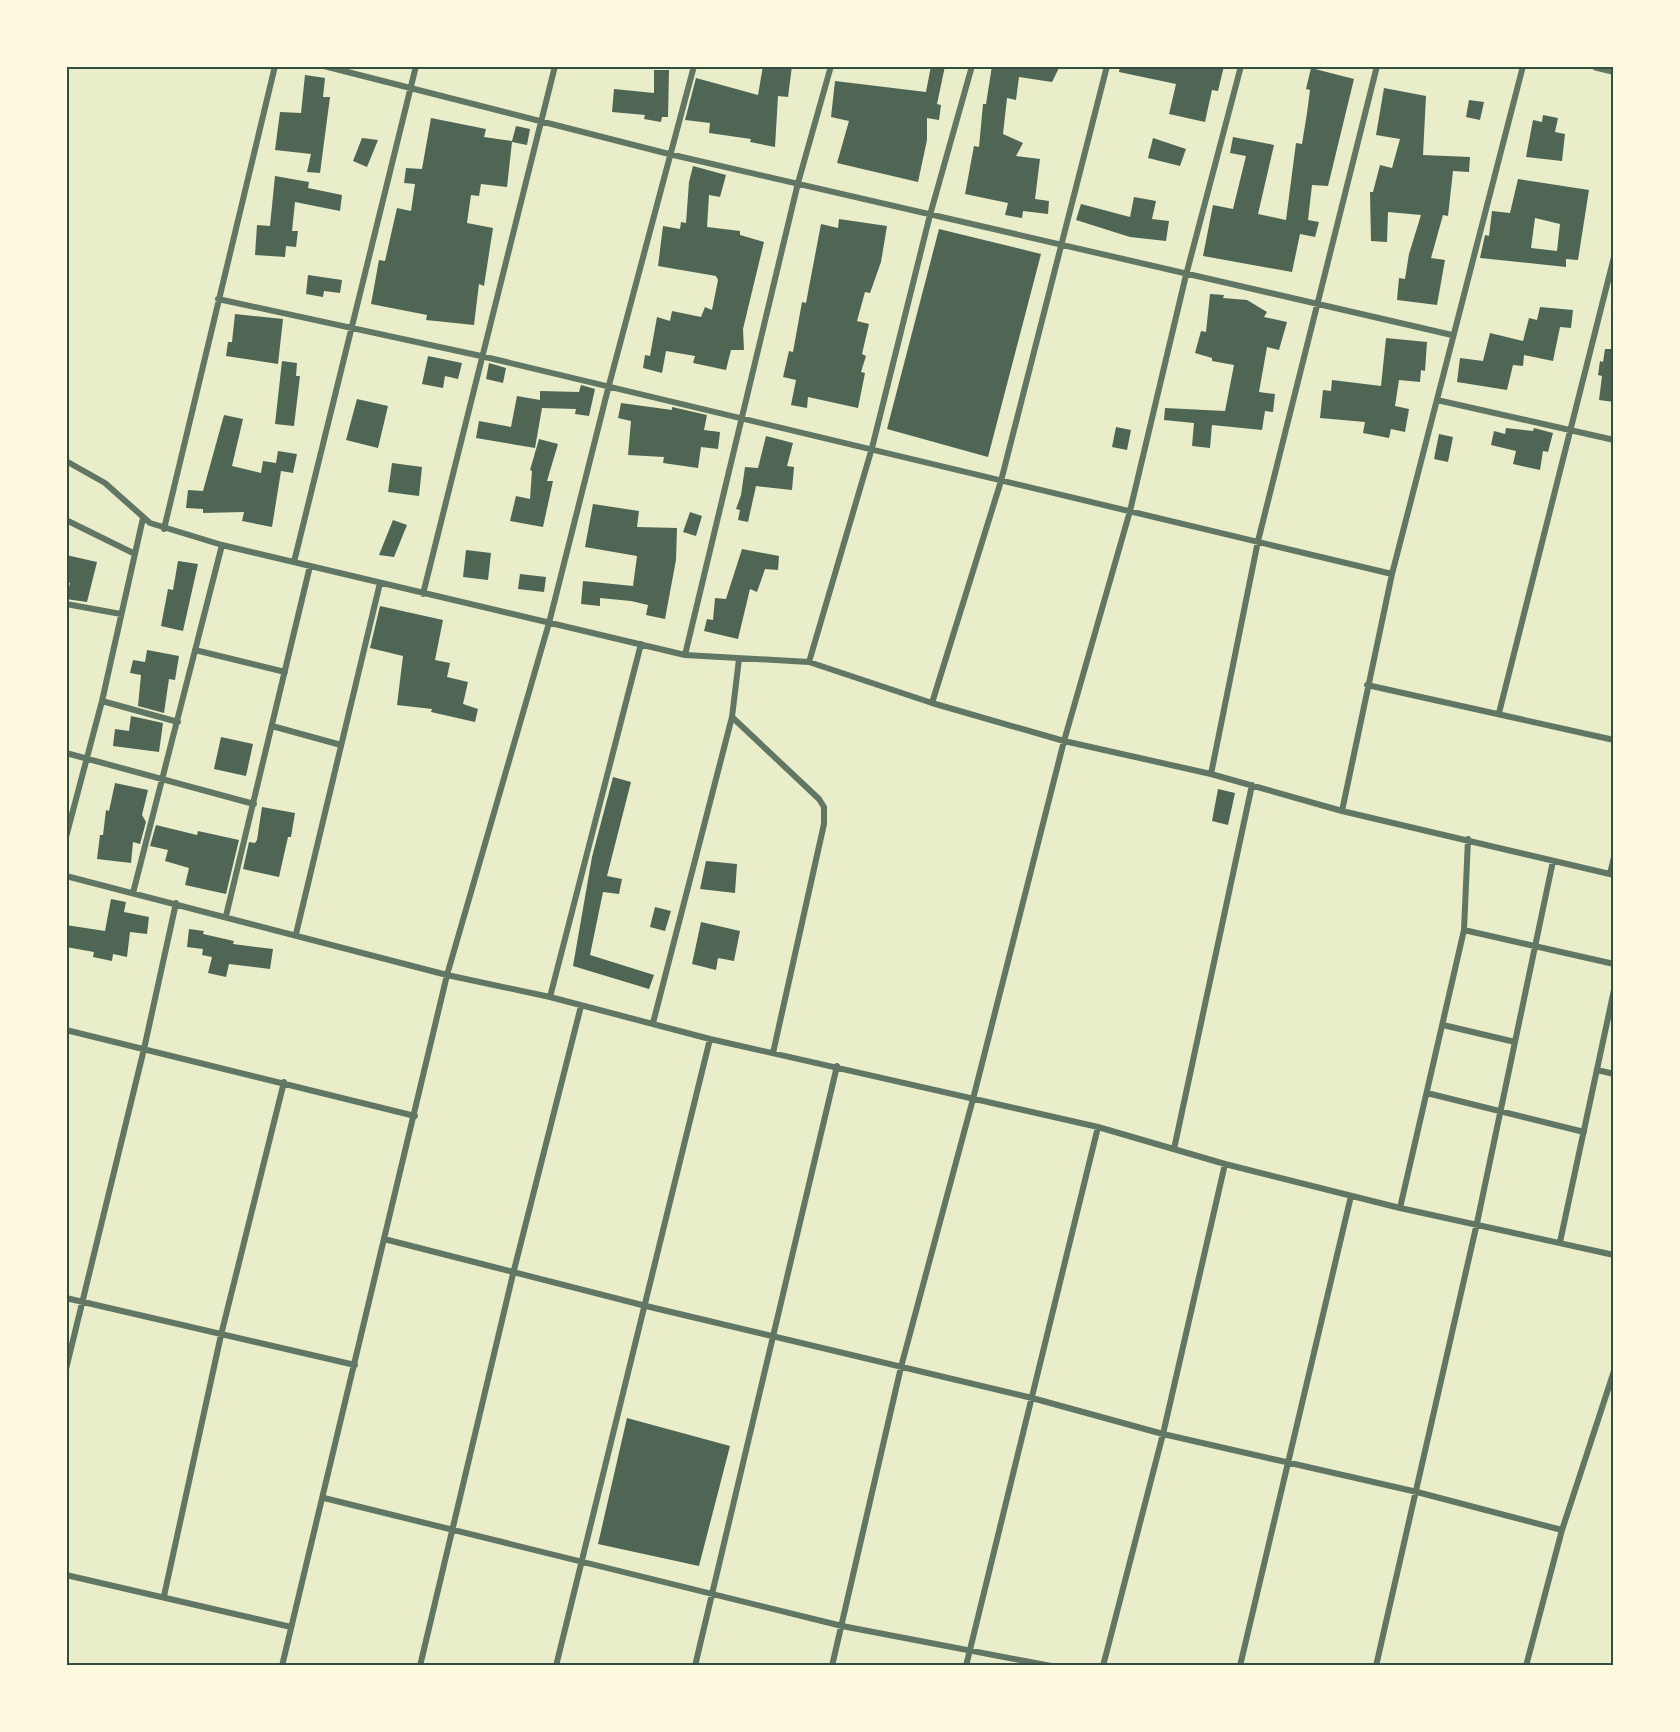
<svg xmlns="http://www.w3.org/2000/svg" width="1680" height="1732" font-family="Helvetica,sans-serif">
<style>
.building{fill:#4f6655;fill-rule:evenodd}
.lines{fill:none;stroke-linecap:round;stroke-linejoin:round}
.minor{stroke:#617663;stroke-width:6}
.tertiary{stroke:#617663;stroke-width:10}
.neatline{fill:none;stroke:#344e41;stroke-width:2}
</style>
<rect width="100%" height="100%" fill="#e9edc9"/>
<!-- building -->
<path class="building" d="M763,66H792L788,97L778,96L775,147L750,142L751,139L709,133L710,123L685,120L696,78L758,95Z
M931,66H945L937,104L941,105L939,120L927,118V140L918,182L837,163L849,121L831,117L835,81L926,92Z
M992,66H1060L1052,82L1019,77L1016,100L1007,98L1003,134L1023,143L1016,156L1040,159L1035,199L1049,201L1048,214L1023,211L1022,218L1005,215L1008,203L965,194L974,146L979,147L983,104H986Z
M1120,66H1224L1218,91L1212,90L1205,122L1169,114L1176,84L1119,72Z
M1311,68L1354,79L1328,186L1312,185L1308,220L1319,222L1315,237L1300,234L1292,272L1203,256L1213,205L1233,209L1246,156L1230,153L1233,137L1274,145L1258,214L1286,220L1296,143L1302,144L1307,113L1310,90L1306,89Z
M654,70H669L668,117H662L661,122L644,119L645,115L612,112L614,89L654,93Z
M305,75L325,78L323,97H330L320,173L307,172L311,154L275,150L280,112L301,113Z
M1384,88L1426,96L1423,155L1470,157L1469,172L1453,171L1448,216L1443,215L1431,258L1445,260L1437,305L1397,300L1399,278L1405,279L1409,254L1421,215L1388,212L1387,242L1371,241L1370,192H1373L1380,165L1392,168L1400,139L1376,135Z
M1469,100L1484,102L1480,120L1466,117Z
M1543,115L1558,118L1555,132L1565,134L1562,161L1526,157L1533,120L1542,122Z
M431,118L486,129L484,137L512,141L516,126L530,129L527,145L512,142L507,187L481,184L479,196L471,195L467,223L493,228L484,286L479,284L474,325L426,320L427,315L371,304L379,260L385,261L397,208L411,211L415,184L404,183L406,168L422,169Z
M362,138L378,140L367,167L353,161Z
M1153,138L1186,149L1180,166L1148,158Z
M693,166L726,175L720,197L709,195L707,227L740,231V235L764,242L743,329L744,350H731L726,370L693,363L695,356L666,351L662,373L643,368L645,355L650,356L657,317L670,321L672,311L701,317L705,307L712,310L718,280L716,276L658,266L663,226L680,229L681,222L686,223L689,182Z
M275,176L309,182L308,188L342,195L340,211L295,202L292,231H298L296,247L286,246L285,257L255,255L257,225L270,226Z
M1518,179L1589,190L1578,260L1566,259V267L1480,258L1485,235L1489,236L1492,211L1510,213ZM1535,218L1560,224L1557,251L1531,248Z
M1134,197L1156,201L1152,219L1169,221L1166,241L1130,237L1076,220L1081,204L1130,217Z
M839,219L887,226L881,262L870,293L865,292L857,321L869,324L862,354L866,356L861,372L865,373L858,408L808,397L807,408L791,405L796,380L783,377L789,351L793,352L802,302L806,303L821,224L838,228Z
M939,229L1041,254L988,457L887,429Z
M308,275L342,280L340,293L324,291L323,297L306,294Z
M1210,294L1224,295L1223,298L1247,300L1267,312L1264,317L1287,322L1279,350L1267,347L1259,392L1275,394L1273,412L1265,411L1262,430L1212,425L1210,448L1192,446L1194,423L1164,420L1165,408L1225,411L1234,365L1212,361V358L1195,353L1201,331L1206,332Z
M1540,307L1573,310L1571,328L1560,327L1553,361L1524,355L1523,366L1513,365L1507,390L1457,382L1460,358L1483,361L1490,333L1523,341L1529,318L1537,320Z
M235,314L283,319L278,364L226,356L228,342H232Z
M1386,338L1427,342L1425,371L1421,370L1420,382L1399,380L1395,406L1409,409L1405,432L1391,429L1389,438L1363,433L1365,422L1320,418L1323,390L1331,391L1332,380L1381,386Z
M1605,349H1614V402L1599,400L1602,376L1598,375L1600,361L1603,362Z
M428,356L462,363L458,379L445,376L443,388L422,384Z
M282,361L297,363L296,376H300L294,426L275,424Z
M489,363L506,368L503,383L486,379Z
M581,385L595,389L589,416L575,414L576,409L542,408L535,448L476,438L479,421L511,427L517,396L540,400V391L579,392Z
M357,399L388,406L378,448L346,440Z
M621,403L672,410V407L707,415L704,430L720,432L718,449L701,447L698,468L663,463L664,457L628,455L631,421L618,418Z
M224,415L243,419L232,466L261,473L263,461L276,463L278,451L297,454L293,473L281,471L272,527L242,521L244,512L203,513V509L186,508L188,490L203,491Z
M1116,427L1131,430L1127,450L1112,447Z
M1506,428L1533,431L1534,428L1553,433L1548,452L1543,451L1540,470L1513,464L1516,451L1491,445L1494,431L1505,434Z
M1439,434L1453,437L1448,462L1434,459Z
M766,436L793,443L787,466L794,467L792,490L756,486L748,522L738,520L740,510L736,509L741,495L745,467L758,468Z
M539,439L558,444L547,481H553L543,527L510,521L516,496L530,499L532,471L530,470Z
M392,463L422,467L419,496L388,492Z
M593,504L639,511L637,527L677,528L676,560L665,619L646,615L648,605L631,601L600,598V606L581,604L583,581L633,586L637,556L585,547Z
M690,512L702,516L696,536L683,532Z
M393,520L407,525L394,557L379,555Z
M742,549L779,556L778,570L765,569L757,592L750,589L738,639L704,631L707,619L713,620L715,598L726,599Z
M466,550L491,553L488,580L463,577Z
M66,555L97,562L87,602L66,599L70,583L66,582Z
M178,561L198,564L183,631L161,626L168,589L173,590Z
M520,574L546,577L544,592L518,589Z
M380,606L443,620L435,660L450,663L447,677L468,682L463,704L478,709L475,722L431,712L432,709L397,705L403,656L370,648Z
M147,650L179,656L175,680L169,679L164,713L138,706L141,675L130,673L133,660L145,662Z
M131,716L163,723L159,752L113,746L115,729L129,731Z
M221,737L253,744L246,776L214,769Z
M613,777L631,782L607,876L622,879L619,894L603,892L590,955L654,975L649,989L573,966L592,857Z
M115,783L148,790L142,815L146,822L140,844L133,842L131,863L97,859L100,835H103L106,810L109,811Z
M1218,789L1235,793L1228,825L1212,821Z
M262,807L295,813L291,837H288L279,877L243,869L249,842L255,843L257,840Z
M156,825L197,835L198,831L239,840L226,894L185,885L189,868L165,861L168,850L150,846Z
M706,861L737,864L735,893L700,889Z
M111,899L126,902L124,912L149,917L147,934L130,932L127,957L113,954L112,961L93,957L94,952L66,947V925L105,931Z
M655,907L671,911L665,931L650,927Z
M701,922L740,931L734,961L718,958L716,970L692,964Z
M189,929L204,931L203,934L234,941L233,944L273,949L270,969L229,964L226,977L208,973L212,957L202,955L203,949L187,947Z
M627,1418L730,1446L699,1566L598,1544Z"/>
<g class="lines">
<!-- minor -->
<path class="minor" d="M324,66L669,154L1452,335
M218,299L481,356L1392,574
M1437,400L1614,440
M66,461L105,483L150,523L222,545L685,655L809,662L932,703L1064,741L1211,774L1342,811L1614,875
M66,520L135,554
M164,529L275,66
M294,562L416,66
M423,594L555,66
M66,604L121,614
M195,650L285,672
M685,655L798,183L831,66
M809,662L872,448L930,215L972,66
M1367,685L1614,740
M102,701L178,722
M932,703L1001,481L1107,66
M1499,713L1614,257
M732,717L819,799L824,807V824L773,1053
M272,726L341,745
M66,753L254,804
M1211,774L1258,541L1377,66
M1342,811L1392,574L1523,66
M66,837L102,701L143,518
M1610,874L1614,857
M66,876L447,975L550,997L710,1039L1098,1127L1225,1164L1400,1208L1614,1255
M133,893L222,545
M226,916L310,566
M1464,930L1614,964
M296,934L380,583
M550,997L641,644
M653,1023L732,717L739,659
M1443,1025L1515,1042
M66,1030L415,1116
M1597,1070L1614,1074
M1427,1093L1584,1132
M1174,1149L1252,785
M1400,1208L1464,930L1468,839
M384,1239L646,1306L1032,1398L1163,1434L1417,1492L1562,1530
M1560,1242L1614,990
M66,1298L355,1365
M66,1369L144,1049L176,903
M324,1498L842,1626L1051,1666
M66,1575L291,1627
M164,1596L221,1335L284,1082
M282,1666L447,975L549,623L609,385L694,66
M420,1666L513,1274L581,1006
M556,1666L710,1039
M695,1666L837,1066
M832,1666L901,1367L973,1099L1064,741L1130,511L1186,275L1241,66
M966,1666L1098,1127
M1103,1666L1163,1434L1225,1164
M1240,1666L1351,1196
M1376,1666L1477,1223L1553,861
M1526,1666L1562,1530L1614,1371"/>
<!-- tertiary -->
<path class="tertiary" d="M1597,66L1614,70"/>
</g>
<!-- border -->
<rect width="1680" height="1732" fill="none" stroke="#fefae0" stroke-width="135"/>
<rect x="68" y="68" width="1544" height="1596" class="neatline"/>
</svg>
